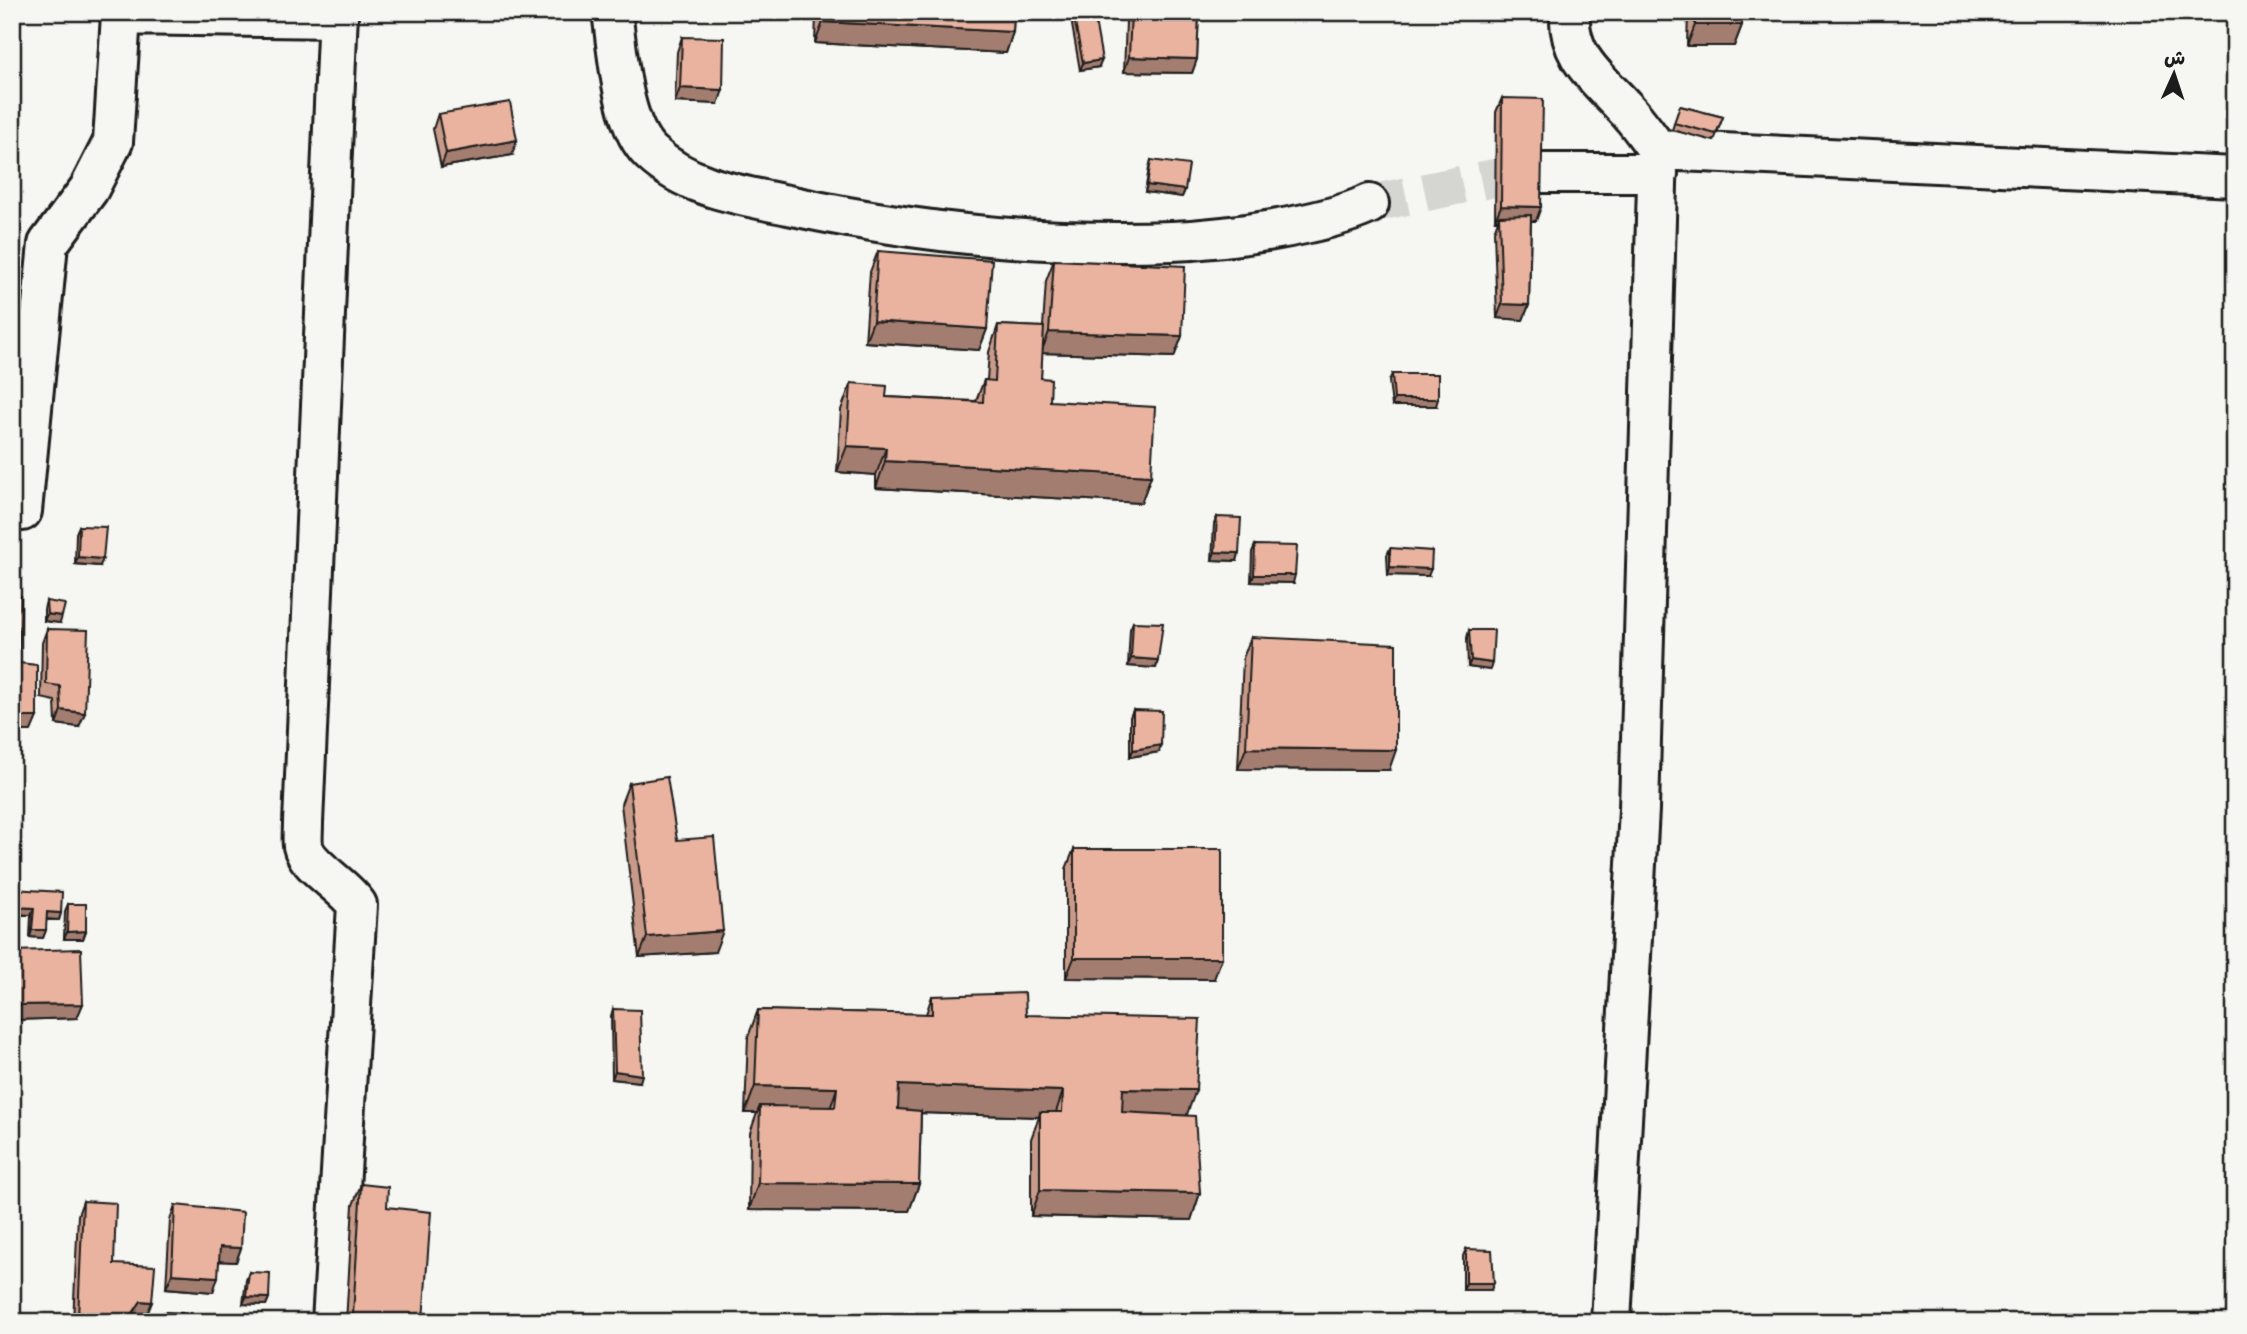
<svg xmlns="http://www.w3.org/2000/svg" width="2247" height="1334" font-family="'Comic Neue','Playpen Sans Arabic',sans-serif">
<style>
.lines{fill:none;stroke-linecap:round;stroke-linejoin:round}
.minor-tunnel{stroke:#d5d5d2;stroke-width:38;stroke-dasharray:38 19;stroke-linecap:butt}
.minor-casing{stroke:#1c1c1c;stroke-width:44}
.secondary-casing{stroke:#1c1c1c;stroke-width:44}
.minor{stroke:#f6f6f2;stroke-width:38}
.secondary{stroke:#f6f6f2;stroke-width:38}
.wall{fill:#c89a89;stroke:#1c1c1c;stroke-width:2}
.shaded-wall{fill:#a37d6f;stroke:#1c1c1c;stroke-width:2}
.building{fill:#e9b39f;stroke:#1c1c1c;stroke-width:2}
</style>
<rect width="100%" height="100%" fill="#f6f6f2"/>
<filter id="ink" filterUnits="userSpaceOnUse"><feTurbulence type="fractalNoise" baseFrequency=".0143" numOctaves="2"/><feDisplacementMap in="SourceGraphic" scale="14" xChannelSelector="R" yChannelSelector="G"/><feConvolveMatrix kernelMatrix="1 2 1 2 8 2 1 2 1" color-interpolation-filters="sRGB"/></filter>
<g filter="url(#ink)">
<g class="lines">
<!-- minor-tunnel -->
<path class="minor-tunnel" d="M1369,204L1518,173"/>
<!-- minor casing -->
<g class="minor-casing">
<path id="minor" d="M612,12C618,52 621,125 651,153C688,188 740,195 788,205C912,232 1045,246 1172,241C1224,239 1323,226 1369,204
M1658,150L2235,177
M1518,173H1658
M22,511L48,244L89,189L113,142L121,15L338,18
M332,1322L357,905C345,886 307,866 303,846C302,839 303,831 303,823L338,12"/>
</g>
<!-- secondary casing -->
<g class="secondary-casing">
<path id="secondary" d="M1570,12C1567,57 1597,77 1624,107C1637,120 1647,136 1658,150L1639,809L1611,1322"/>
</g>
<!-- minor -->
<use href="#minor" class="minor"/>
<!-- secondary -->
<use href="#secondary" class="secondary"/>
</g>
<!-- wall -->
<path class="wall" d="M719,12H1014L1013,32L1006,53L815,43L816,15Z
M1129,12H1199L1197,59L1192,73L1124,72L1126,21Z
M1688,12H1742V25L1734,46H1687Z
M1074,18L1099,67L1080,70L1072,25Z
M682,37L718,104L675,102L677,52Z
M1502,98L1536,221H1531L1529,305L1523,320L1497,318L1494,231L1498,220H1495L1496,112Z
M1680,106L1723,117L1714,141L1672,130Z
M438,114L512,155L441,167L433,129Z
M1151,160L1185,190L1182,197L1145,192L1149,168Z
M878,251L987,329L979,350L865,342L870,272Z
M1054,260L1182,336L1174,357L1042,353L1041,378L1050,401L1151,476L1141,503L876,488V475L837,472L841,410L851,383L886,397L976,401L984,380H987L989,352L998,325L1043,327L1046,281Z
M1392,374L1436,406H1392L1389,381Z
M1217,517L1239,553L1237,561L1212,560L1214,524Z
M79,526L100,566L75,564L76,533Z
M1255,545L1293,583L1251,582L1252,552Z
M1390,548L1428,576L1388,575L1387,555Z
M46,601L60,623L44,621V609Z
M1133,622L1158,660L1156,668L1128,666L1130,629Z
M47,629L79,727L56,724L55,701L41,698L42,643Z
M1469,630L1490,670L1468,667L1467,638Z
M1251,637L1389,770L1238,769L1243,658Z
M1133,710L1159,752L1130,757V717Z
M629,783L677,840L715,952L639,957L621,804Z
M1074,849L1214,979L1066,978V869Z
M12,889L61,913L59,920H46V930L43,938L30,937L31,915H17L14,951L77,1018L12,1020Z
M68,904L86,931L83,939H64L65,911Z
M932,996L1026,1015L1187,1115L1200,1193L1191,1220L1031,1216V1139L1039,1117L921,1113L919,1184L909,1211L749,1210L750,1133L757,1113H745L748,1037L758,1010L926,1014Z
M613,1009L640,1082L612,1079L611,1016Z
M361,1184L387,1207L423,1320V1322H346L353,1205Z
M83,1201L114,1264L146,1317L136,1315L132,1322H73L78,1215Z
M175,1205L241,1248L236,1262L219,1261L213,1292L166,1288L170,1220Z
M1466,1249L1491,1290H1463V1256Z
M249,1272L269,1298L266,1305L243,1304L246,1280Z"/>
<!-- shaded-wall -->
<path class="shaded-wall" d="M665,12H694L693,14Z
M719,12H817L816,15Z
M823,22L1013,32L1006,53L815,43Z
M1695,25H1742L1734,46H1687Z
M1129,57L1197,59L1192,73L1124,72Z
M1102,60L1099,67L1080,70L1083,63Z
M680,88L723,90L718,104L675,102Z
M517,140L512,155L441,167L446,153Z
M1147,185L1185,190L1182,197L1145,192Z
M1501,206L1541,207L1536,221L1499,220V216L1498,220H1495Z
M1502,304L1529,305L1523,320L1497,318Z
M873,321L987,329L979,350L865,342Z
M1049,332L1182,336L1174,357L1041,353Z
M1394,399H1438L1436,406H1392Z
M847,446L886,448L876,475L837,472Z
M885,461L1151,476L1141,503L876,488Z
M1215,552L1239,553L1237,561L1212,560Z
M78,557L103,559L100,566L75,564Z
M1390,567L1431,569L1428,576L1388,575Z
M1254,575H1295L1293,583L1251,582Z
M47,614L62,616L60,623L44,621Z
M1131,658L1158,660L1156,668L1128,666Z
M1471,660L1492,663L1490,670L1468,667Z
M61,710L85,713L79,727L56,724Z
M12,717H37L31,731H12Z
M1161,745L1159,752L1130,757L1133,750Z
M1246,748L1396,750L1389,770L1238,769Z
M17,907L34,908L31,915L14,914Z
M47,912L61,913L59,920L44,919Z
M32,930H46L43,938L30,937Z
M86,931L83,939H64L67,932Z
M723,931L715,952L639,957L647,937Z
M12,945H16L14,952H12Z
M1074,958H1222L1214,979L1066,978Z
M83,1004L77,1018L12,1020V1005Z
M615,1071L642,1075L640,1082L612,1079Z
M899,1085L1063,1091L1054,1118L1040,1112L1039,1117L889,1112Z
M755,1086L837,1088L828,1115L760,1106L757,1113H745Z
M1123,1089L1196,1090L1186,1117L1113,1115Z
M758,1183L919,1184L909,1211L749,1210Z
M1040,1190L1200,1193L1191,1220L1031,1216Z
M220,1247L241,1248L236,1262L214,1261Z
M172,1274L218,1277L213,1292L166,1288Z
M1466,1283H1494L1491,1290H1463Z
M246,1297L269,1298L266,1305L243,1304Z
M141,1301L152,1302L146,1317L136,1315L132,1322H127Z
M353,1315L423,1320V1322H351Z
M78,1319L114,1322H77Z"/>
<!-- building -->
<path class="building" d="M823,12H1014L1013,32L823,22Z
M1131,12H1199L1197,59L1129,57Z
M1695,12H1742V25H1695Z
M1094,15L1102,60L1083,63L1074,18Z
M682,37L724,38L723,90L680,88Z
M1502,98L1543,99L1541,207L1501,206Z
M510,102L517,140L446,153L438,114Z
M1680,106L1723,117L1716,134L1674,123Z
M1151,160L1189,165L1185,190L1147,185Z
M1531,215L1529,305L1502,304L1499,216Z
M878,251L992,260L987,329L873,321Z
M1054,260L1185,266L1182,336L1049,332Z
M998,325L1044,327L1041,378L1051,379L1050,401L1155,407L1151,476L885,461L886,448L847,446L851,383L887,386L886,397L983,402L984,380L995,381Z
M1392,374H1438V399H1394Z
M1217,517L1241,518L1239,553L1215,552Z
M79,526L106,527L103,559L78,557Z
M1255,545L1297,546L1295,575H1254Z
M1390,548L1432,551L1431,569L1390,567Z
M12,596H21L19,663L37,665V717H12Z
M46,601L65,604L62,616L47,614Z
M1133,622L1163,623L1158,660L1131,658Z
M47,629L88,630L85,713L61,710L60,686L46,684Z
M1469,630H1494L1492,663L1471,660Z
M1251,637L1396,644V750L1246,748Z
M1133,710L1162,711L1161,745L1133,750Z
M667,777L677,840L714,837L723,931L647,937L629,783Z
M1074,849H1222V958H1074Z
M12,889L62,892L61,913L47,912L46,930H32L34,908L17,907L16,945H12Z
M68,904H86V931L67,932Z
M81,949L83,1004L12,1005V951Z
M1025,993L1026,1015L1200,1019L1196,1090L1123,1089L1122,1112L1195,1116L1200,1193L1040,1190V1112H1062L1063,1091L899,1085L898,1109L921,1111L919,1184L758,1183L760,1106L835,1107L837,1088L755,1086L758,1010L932,1014V996Z
M613,1009L640,1010L642,1075L615,1071Z
M361,1184L388,1187L387,1207L431,1212L423,1320L353,1315Z
M83,1201L116,1203L114,1264L155,1266L152,1302L141,1301L127,1322L78,1319Z
M175,1205L243,1212L241,1248L220,1247L218,1277L172,1274Z
M1466,1249L1492,1250L1494,1283H1466Z
M249,1272L270,1273L269,1298L246,1297Z
M165,1312L182,1313L181,1322H165Z
M236,1315L257,1316V1322H236Z
M212,1318L214,1322H204Z"/>
</g>
<!-- margin -->
<rect width="2247" height="1334" fill="none" stroke="#f6f6f2" stroke-width="42"/>
<rect x="21" y="21" width="2205" height="1292" fill="none" stroke="#1c1c1c" stroke-width="2.5" filter="url(#ink)"/>
<!-- north arrow -->
<g transform="translate(2174 74) rotate(3)" stroke="#f6f6f2" stroke-width="5" paint-order="stroke">
<path d="M0-5L12 26L0 18L-12 26Z" fill="#1c1c1c"/>
<text y="-10" font-size="19" font-weight="bold" text-anchor="middle" fill="#1c1c1c">ش</text>
</g>
</svg>
